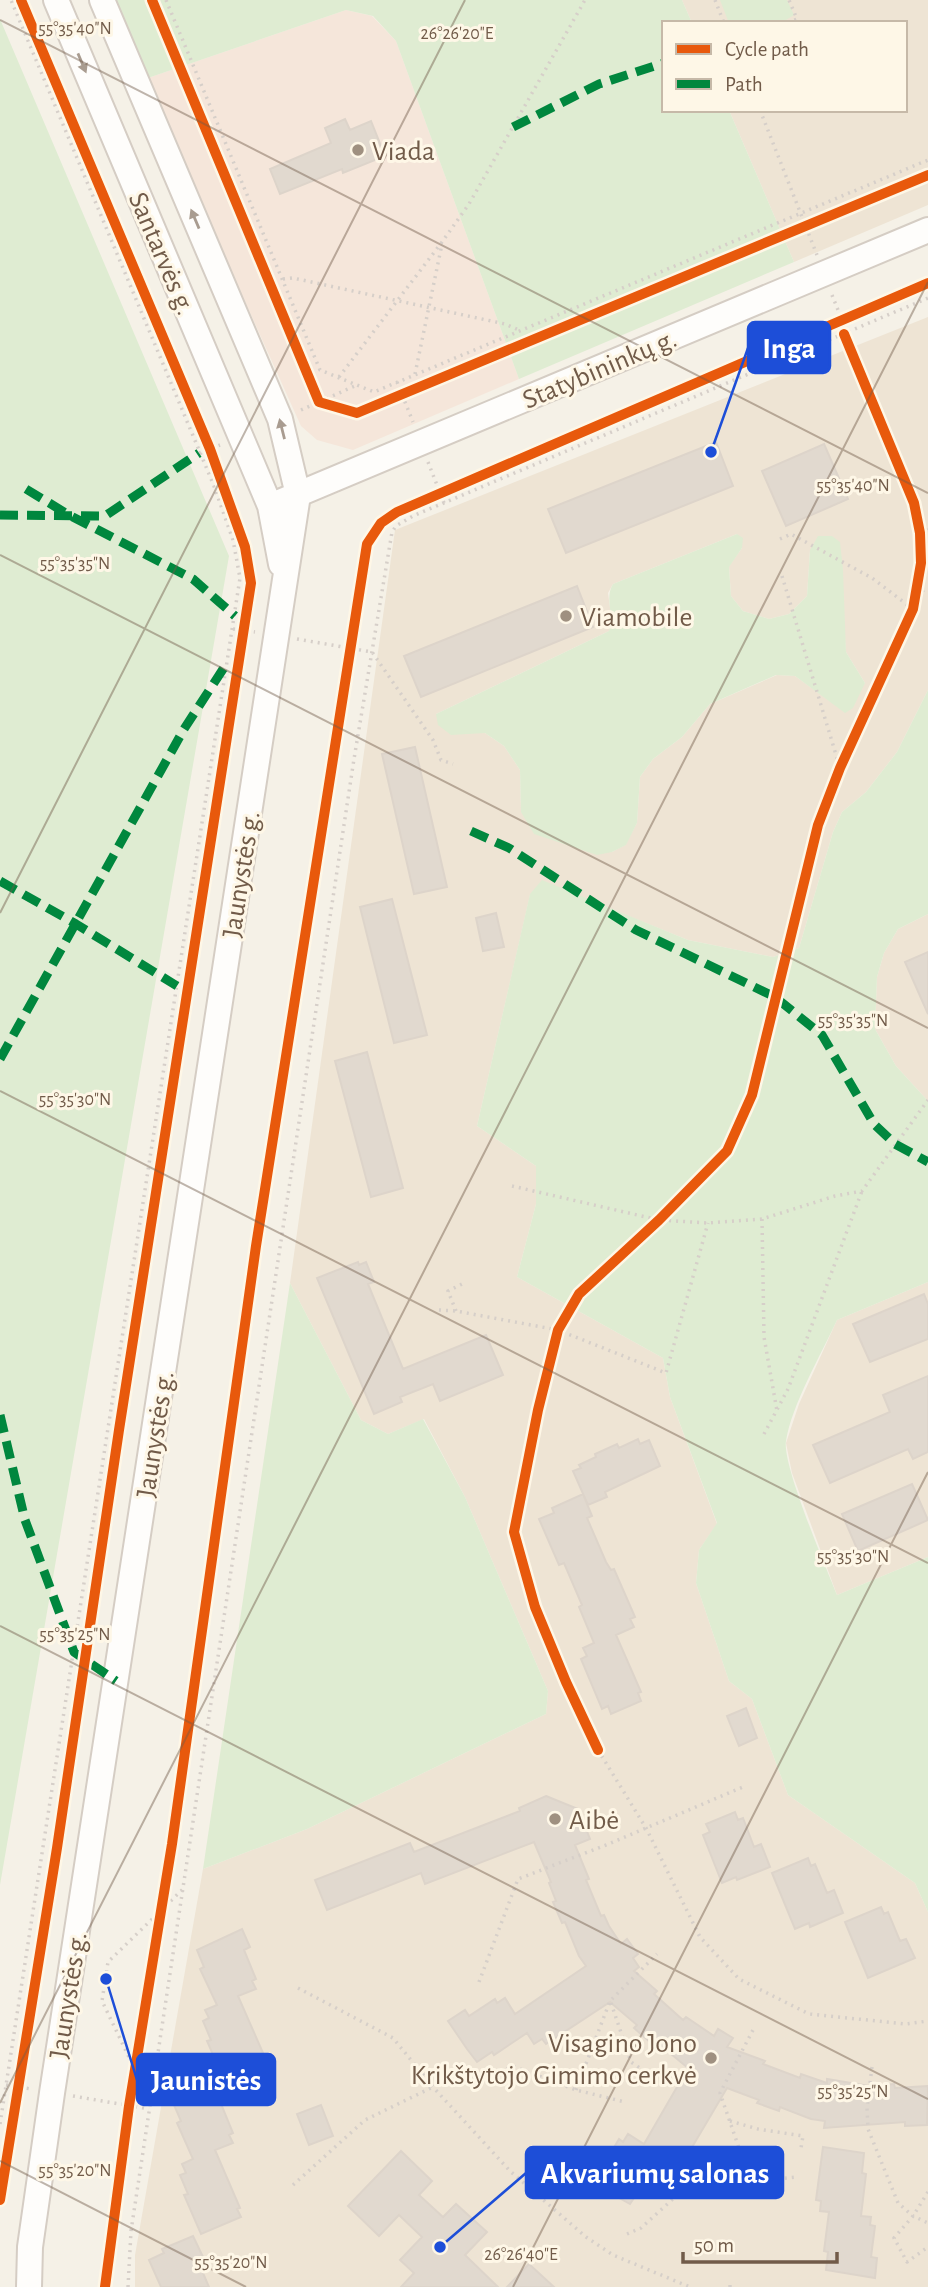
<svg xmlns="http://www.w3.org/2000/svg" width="928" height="2287" font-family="'Alegreya Sans',sans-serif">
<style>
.residential{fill:#eee4d4;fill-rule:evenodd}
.commercial{fill:#f5e6da}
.green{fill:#dfecd2}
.building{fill:#e1d9cf;stroke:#ddd4ca;stroke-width:2}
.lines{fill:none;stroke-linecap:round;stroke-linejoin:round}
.secondary-casing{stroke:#d5cdc4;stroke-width:28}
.path{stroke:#d6cfc9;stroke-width:3.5;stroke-dasharray:2 5;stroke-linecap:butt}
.secondary{stroke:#fefdfb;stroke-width:24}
.quiet{stroke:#00873e;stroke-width:9;stroke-dasharray:18 9;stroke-linecap:butt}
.cycleway-casing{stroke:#fef7e7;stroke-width:15}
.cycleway{stroke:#e8590c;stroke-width:10}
.oneway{fill:#a99c90}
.ticks{fill:none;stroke:#715b49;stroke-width:2;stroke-opacity:0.45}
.poi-dot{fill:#9f9080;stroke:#fef7e7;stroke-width:2.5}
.labels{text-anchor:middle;stroke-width:6;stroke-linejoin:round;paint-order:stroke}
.poi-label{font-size:28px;fill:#715b49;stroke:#fef7e7;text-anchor:start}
.street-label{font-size:28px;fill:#715b49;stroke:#fef7e7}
.ticks-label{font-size:18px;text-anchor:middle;fill:#715b49;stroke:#fef7e7;stroke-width:6;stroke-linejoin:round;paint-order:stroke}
.leader{fill:none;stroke:#1d4ed8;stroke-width:2.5}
.callout-dot{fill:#1d4ed8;stroke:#fef7e7;stroke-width:2.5}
.callout{fill:#1d4ed8;stroke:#1d4ed8;stroke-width:2.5}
.callout-label{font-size:30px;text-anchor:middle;font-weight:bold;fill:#fff}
</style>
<rect width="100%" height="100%" fill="#f5f1e7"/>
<!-- residential -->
<path class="residential" d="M682,0H928V205L794,262L729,110H905V23H692Z
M928,317V690L897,752L866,792L842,812L833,832L799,948L773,957L688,940L542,881L530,895L477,1126L536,1166V1204L517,1277L663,1358L670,1397L717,1524L699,1550L696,1583L729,1681L752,1699L788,1795L915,1883L928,1912V2287H135V2255L203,1869L307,1829L546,1714L548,1691L465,1497L424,1419L388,1434L361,1420L290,1283L395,530ZM737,534L742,548L729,566L731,596L743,611L769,619L789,614L807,596L810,550L843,612L846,652L865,683L845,712L795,676L777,675L710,704L682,737L653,759L640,777L637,823L625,845L612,852L521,812L520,770L504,746L485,733L436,714L609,631L612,623L608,593L613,584Z
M928,914V1101L896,1066L875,1029L877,977L884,953L898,929Z
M928,1282V1557L837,1595L792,1473L786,1443L799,1404L837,1320Z"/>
<!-- commercial -->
<path class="commercial" d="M346,10L372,16L396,41L519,379L353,450L317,440L301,426L145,79Z"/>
<!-- green -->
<path class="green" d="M111,0H682L692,23H664V110H729L794,262L519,379L396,41L373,16L346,10L145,79Z
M720,0H787L794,15L781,23H729Z
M0,19L229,556L0,1885Z
M737,534L743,538L742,548L729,567L731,596L743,611L769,619L789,614L807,596L810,550L818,536H832L840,542L843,570L846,652L865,683L853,708L845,713L795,676L776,675L710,704L682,737L653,759L640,777L637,823L626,845L612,852L597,855L534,834L521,812L520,770L504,746L485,733L451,735L438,725L436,714L609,631C615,615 604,599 613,584Z
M928,690V914L898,929L884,953L877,977L875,1029L896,1066L928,1101V1282L837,1320C821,1355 792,1404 786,1441C782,1465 826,1567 837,1595L928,1557V1912L915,1883L788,1795L752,1699L729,1681L696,1583L699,1550L717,1523L670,1397L663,1358L517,1277L536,1204V1166L477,1126L530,894L542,880L688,940L773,957L799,948L833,832L842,812L866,792L897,752Z
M290,1283L361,1420L388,1434L423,1419L465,1497L548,1691L546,1714L307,1829L203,1869Z"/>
<!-- building -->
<path class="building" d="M345,119L350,130L371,121L385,156L343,173L342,169L280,194L270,169L331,143L325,128Z
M716,442L733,486L566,553L548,509Z
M824,444L848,499L786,526L762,471Z
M577,586L593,627L421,697L404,656Z
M415,747L447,887L414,894L382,754Z
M392,899L427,1035L394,1043L360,907Z
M496,913L504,947L483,951L476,918Z
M928,952V1014L905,962Z
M367,1052L403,1188L371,1197L335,1061Z
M358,1262L359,1265L366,1262L374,1282L368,1284L403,1369L486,1335L503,1375L440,1401L433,1384L400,1397L402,1402L374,1414L317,1278Z
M924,1294L928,1304V1339L870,1362L853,1324Z
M928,1376V1452L913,1459L908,1449L830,1483L813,1445L890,1412L883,1395Z
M638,1439L640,1444L649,1440L660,1466L605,1492L607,1497L588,1505L573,1471L581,1468L579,1465L596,1457L595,1454L617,1444L619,1448Z
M912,1484L928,1520L858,1551L842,1514Z
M583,1494L592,1516L587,1518L606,1562L611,1570L614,1569L635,1617L630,1619L634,1627L616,1635L641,1692L638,1693L641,1701L611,1714L608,1706L602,1709L581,1659L587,1656L583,1648L594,1643L579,1607L582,1605L564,1563L559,1565L539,1519L554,1513L552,1508Z
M746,1708L757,1738L739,1746L727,1716Z
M546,1796L578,1809L590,1839L575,1845L589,1879L586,1880L601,1916L604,1915L609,1926L621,1944L627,1939L638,1954L633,1958L639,1967L634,1971L657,1991L654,1994L683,2020L686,2017L714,2036L718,2029L733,2038L727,2047L765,2061L763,2064L800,2078L801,2074L827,2083V2079L869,2086L894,2084L895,2088L928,2086L927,2125L905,2126V2122L824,2128L825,2121L811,2119L780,2107L779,2111L757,2103L759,2100L727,2088L685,2159L679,2155L674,2163L664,2157L643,2191L640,2189L630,2204L587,2180L597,2163L603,2166L619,2139L623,2142L628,2134L644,2144L688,2068L654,2040L651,2043L634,2028L637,2025L610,2002L546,2044L542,2039L534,2044L527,2033L494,2055L492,2052L477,2062L467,2049L448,2021L465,2010L469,2016L495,1999L497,2003L505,1998L515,2014L586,1966L579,1956L565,1922L562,1923L553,1902L556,1901L549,1883L551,1882L534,1842L425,1884L421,1873L327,1910L315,1880L410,1843L414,1852L520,1811L519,1808Z
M735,1812L738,1820L743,1818L754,1847L761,1844L770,1867L737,1880L736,1877L722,1883L703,1835L710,1832L706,1824Z
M808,1858L811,1866L815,1864L827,1893L834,1890L843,1913L810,1927L809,1923L795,1929L772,1873Z
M881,1907L884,1914L888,1912L900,1941L906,1939L915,1958L868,1978L845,1922Z
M242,1929L250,1947L244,1950L256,1979L252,1981L256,1989L238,1996L263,2053L260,2054L264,2063L224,2080L207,2041L211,2040L203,2021L209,2018L205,2010L217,2005L200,1969L204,1967L197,1950Z
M218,2080L227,2102L221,2104L233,2133L229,2135L233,2143L215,2150L240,2208L237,2209L241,2217L201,2234L184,2195L188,2194L180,2175L186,2173L182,2164L193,2159L177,2123L181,2121L174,2105L188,2098L186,2094Z
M321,2105L333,2136L309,2145L297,2114Z
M823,2147L864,2153L862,2173L866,2174L861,2216L871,2217L870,2225L875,2226L871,2257L877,2258L875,2278L826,2270L828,2252L824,2251L829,2212L820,2211L821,2201L816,2200Z
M401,2151L432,2181L419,2195L443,2217L456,2204L487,2232L465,2255L498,2287H401L414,2273L400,2260L422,2237L399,2215L379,2236L348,2206Z
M193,2236L203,2257L197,2259L209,2287H161L149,2260L164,2253L162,2249Z
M529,2264L554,2287H507Z"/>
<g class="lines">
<!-- secondary casing -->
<g class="secondary-casing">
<path id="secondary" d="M56,0L270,506L281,564
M270,506L928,230
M29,2287L30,2247L52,2093L298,495L280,419L102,0"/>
</g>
<!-- path -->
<path class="path" d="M166,0L320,370L374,392L928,160
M715,0L724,23
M788,23L797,19L789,0
M760,110L817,255
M283,279L293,278L505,324L519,330
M832,295L842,320L844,334
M415,374L442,244
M339,377L442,242L469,204L585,0
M397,382L413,422
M301,410L357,385
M199,453L220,445
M428,462L444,503
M914,503L928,534
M780,539L791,534L872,578L913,609
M782,576L840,768
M916,594L928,588
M233,629L255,632
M297,639L372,652L433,740L441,760L453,764
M512,1186L659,1220L708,1223L762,1219L835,1196L862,1191L928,1100
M762,1219L764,1337L777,1411
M439,1310L456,1311L558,1330L666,1373L708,1223
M456,1311L448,1291L466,1282
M764,1434L788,1389L862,1191
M598,1750L646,1828L700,1937L739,1979L809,2014L906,2024L928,2021
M479,1982L518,1879L606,1845L743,1787
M298,1988L393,2038L433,2087L510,2171L586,2237L613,2255L690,2287
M611,2003L631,2062L644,2071
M872,2067L867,2108L868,2129L898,2203L913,2216L928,2223
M460,2084L497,2071L515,2067L576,2090L625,2102
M6,2085L31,2089
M576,2090L610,2001L657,1954
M73,2096L149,2109
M150,2101L102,2001L108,1962L183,1889
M730,2121L758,2129L803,2136L801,2148
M0,2124L240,578L233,540L214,486L11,0
M750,2180L720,2093L753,2030
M293,2185L365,2120L433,2087
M928,2192L913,2216L894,2238L907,2262L928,2247
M627,2234L641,2228L685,2188L797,2177
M128,2287L131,2231L354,759L392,532L396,526L413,516L928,298
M730,2287V2285"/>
<!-- secondary -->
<use href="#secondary" class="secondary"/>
<!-- quiet -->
<path class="quiet" d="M513,127L599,84L664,63
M26,489L69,515L193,579L235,616
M0,515L105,516L199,453
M471,831L509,848L636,930L775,997L822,1035L874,1124L895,1144L928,1162
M0,881L76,924L177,986
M0,1059L184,729L227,663
M0,1415L25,1520L74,1652L116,1681"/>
<!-- cycleway casing -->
<g class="cycleway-casing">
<path id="cycleway" d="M152,0L319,402L357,413L928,175
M598,1750L566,1682L535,1607L514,1532L538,1410L558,1330L579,1294L659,1220L727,1151L752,1095L818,825L840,768L913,609L921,563L920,533L914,503L844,334
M0,2200L57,1848L119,1430L251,583L245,547L210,449L21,0
M105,2287L129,2106L172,1844L256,1246L367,544L381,523L397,512L928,283"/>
</g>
<!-- cycleway -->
<use href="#cycleway" class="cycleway"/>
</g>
<!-- one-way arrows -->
<defs><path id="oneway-solid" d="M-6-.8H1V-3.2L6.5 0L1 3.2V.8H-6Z" transform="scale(1.75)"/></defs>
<g class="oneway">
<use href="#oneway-solid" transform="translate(82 63) rotate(67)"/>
<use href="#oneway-solid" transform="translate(195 219) rotate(-113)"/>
<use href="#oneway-solid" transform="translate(282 429) rotate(-104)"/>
</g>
<!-- ticks -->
<path class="ticks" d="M0,20L928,493M0,555L928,1028M0,913L465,0M0,1091L928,1563M0,1626L928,2099M0,2103L928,282M0,2161L246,2287M513,2287L928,1472"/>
<!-- markers -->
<g class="poi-dot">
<circle cx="358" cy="150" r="7"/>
<circle cx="566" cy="616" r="7"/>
<circle cx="555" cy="1819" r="7"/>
<circle cx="711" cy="2058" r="7"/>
</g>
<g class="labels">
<!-- poi labels -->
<g class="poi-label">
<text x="372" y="160">Viada</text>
<text x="580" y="626">Viamobile</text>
<text x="569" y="1829">Aibė</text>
<text x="697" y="2052" text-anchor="end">Visagino Jono<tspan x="697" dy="32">Krikštytojo Gimimo cerkvė</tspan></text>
</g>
<!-- street labels -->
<g class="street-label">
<text transform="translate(163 253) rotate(67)" y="10">Santarvės g.</text>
<text transform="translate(599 368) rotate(-23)" y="10">Statybininkų g.</text>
<text transform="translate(240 874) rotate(-81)" y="10">Jaunystės g.</text>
<text transform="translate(154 1434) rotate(-81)" y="10">Jaunystės g.</text>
<text transform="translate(67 1995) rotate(-81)" y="10">Jaunystės g.</text>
</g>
</g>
<g class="ticks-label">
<text x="75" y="34">55°35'40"N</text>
<text x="457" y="39">26°26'20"E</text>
<text x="853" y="491">55°35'40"N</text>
<text x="75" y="569">55°35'35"N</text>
<text x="853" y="1026">55°35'35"N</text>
<text x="75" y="1105">55°35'30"N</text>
<text x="853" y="1562">55°35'30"N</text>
<text x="75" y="1640">55°35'25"N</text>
<text x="853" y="2097">55°35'25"N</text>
<text x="75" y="2176">55°35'20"N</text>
<text x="521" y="2260">26°26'40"E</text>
<text x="231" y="2268">55°35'20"N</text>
</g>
<!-- callouts -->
<path class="leader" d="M711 452L748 348M106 1979L137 2080M440 2247L526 2173"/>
<g class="callout-dot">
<circle cx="711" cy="452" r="7"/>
<circle cx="106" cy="1979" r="7"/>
<circle cx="440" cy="2247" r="7"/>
</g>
<g class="callout">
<rect x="748" y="322" width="82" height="51" rx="7"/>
<rect x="137" y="2054" width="138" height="51" rx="7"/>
<rect x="526" y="2147" width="257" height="51" rx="7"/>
</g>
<g class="callout-label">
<text x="789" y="358">Inga</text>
<text x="206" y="2090">Jaunistės</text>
<text x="655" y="2183">Akvariumų salonas</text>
</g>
<!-- legend -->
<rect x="662" y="21" width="245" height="91" fill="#fef7e7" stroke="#c6b9a8" stroke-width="2"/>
<rect x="676" y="44" width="35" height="10" fill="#e8590c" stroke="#c6b9a8" stroke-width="2"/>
<text x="725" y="56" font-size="21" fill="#715b49">Cycle path</text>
<rect x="676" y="79" width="35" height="10" fill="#00873e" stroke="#c6b9a8" stroke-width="2"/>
<text x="725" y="91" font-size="21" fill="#715b49">Path</text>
<!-- scale -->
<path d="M683 2252v10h154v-10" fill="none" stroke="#715b49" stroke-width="3.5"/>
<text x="694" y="2252" font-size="21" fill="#715b49" stroke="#fef7e7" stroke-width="5" paint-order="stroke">50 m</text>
</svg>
